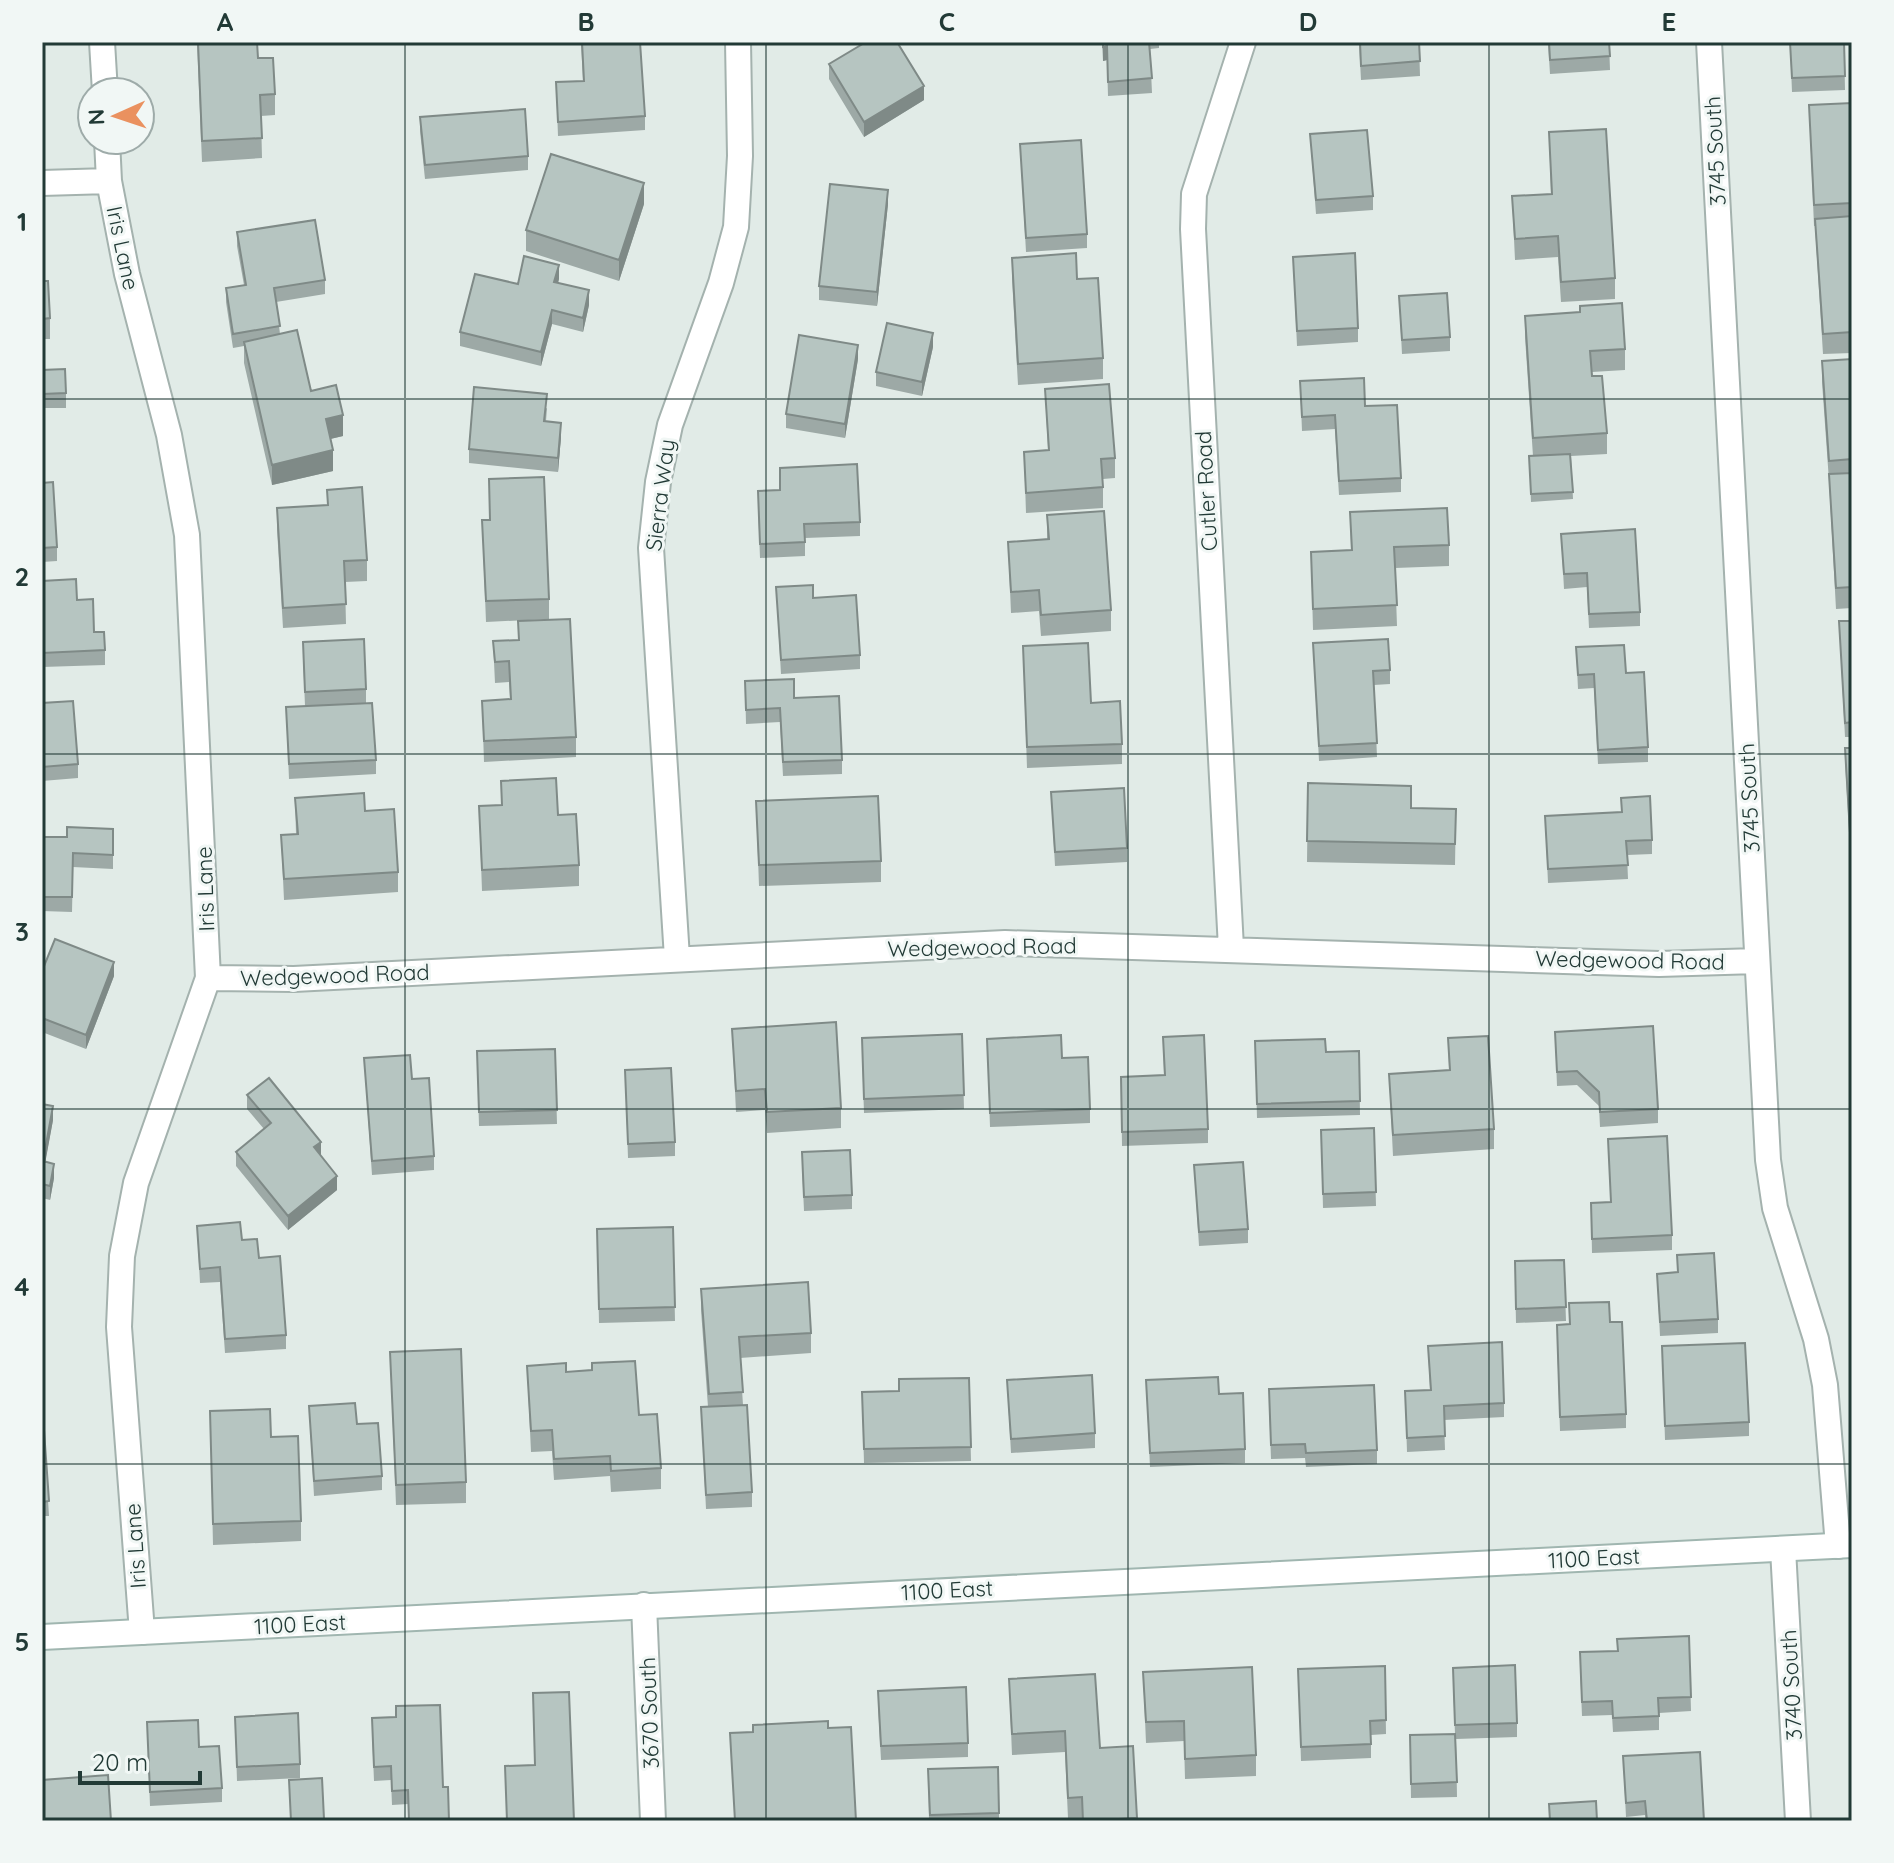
<svg xmlns="http://www.w3.org/2000/svg" width="1894" height="1863" font-family="Quicksand,sans-serif">
<style>
.lines{fill:none;stroke-linecap:round;stroke-linejoin:round}
.street-casing{stroke:#a4b2ae;stroke-width:28}
.secondary-casing{stroke:#a0b6b0;stroke-width:28}
.street{stroke:#fff;stroke-width:24}
.secondary{stroke:#fff;stroke-width:24}
.wall{fill:#9da9a6}
.shaded-wall{fill:#7f8a87}
.building{fill:#b6c5c1;stroke:#7f8a87;stroke-width:2}
.grid{fill:none;stroke:#223a36;stroke-width:2;stroke-opacity:0.55}
.labels{text-anchor:middle;stroke-width:6;stroke-linejoin:round;paint-order:stroke}
.street-label{font-size:22px;fill:#223a36;stroke:#f1f7f5}
.neatline{fill:none;stroke:#223a36;stroke-width:3}
.grid-label{font-size:26px;text-anchor:middle;font-weight:bold;fill:#223a36}
</style>
<rect width="100%" height="100%" fill="#e1ebe7"/>
<g class="lines">
<!-- street casing -->
<g class="street-casing">
<path id="street" d="M102,42L105,92
M1709,42L1768,1160L1775,1208L1816,1339L1825,1385L1838,1546
M107,140L109,181L127,274L169,435L187,535L208,978L136,1183L122,1256L119,1327L142,1632
M42,183L109,181
M1231,948L1193,229L1194,194L1243,42
M677,958L651,548L658,482L670,425L721,283L736,227L740,156L738,42
M208,978L294,979L1005,943L1659,964L1757,961
M1783,1549L1798,1821
M644,1605L653,1821"/>
</g>
<!-- secondary casing -->
<g class="secondary-casing">
<path id="secondary" d="M42,1637L1852,1545"/>
</g>
<!-- street -->
<use href="#street" class="street"/>
<!-- secondary -->
<use href="#secondary" class="secondary"/>
</g>
<!-- wall -->
<path class="wall" d="M197,42L258,58L275,94V115L261,116L262,158L202,162Z
M581,42L645,116V130L558,136L556,82L583,81Z
M1102,42H1159V48L1150,49L1152,93L1108,96L1107,60L1103,61Z
M1359,42H1419L1420,76L1361,80Z
M1548,42H1609L1610,70L1550,74Z
M1787,42H1844L1845,90L1792,92L1790,43H1787Z
M829,64L924,100L864,137L829,79Z
M1852,103V353L1823,354L1815,226H1814L1809,105Z
M420,117L528,156V170L425,179L420,131Z
M1549,132L1615,278V299L1561,302L1558,257L1515,260L1512,196L1551,194Z
M1310,134L1373,196V210L1316,214Z
M1020,144L1087,234V248L1026,252Z
M644,204L619,281L526,251V230Z
M888,204L877,306L819,300V286Z
M237,232L325,280V294L276,302L280,334L311,391L343,436L330,439L333,471L272,485L244,363V346L233,348L226,302V288L244,285L237,246Z
M1293,257L1358,328V342L1297,346Z
M1012,258L1077,279L1103,358V379L1018,385L1012,278Z
M559,279L558,283L589,305L583,332L552,324L541,366L460,346V332L518,284Z
M42,281L50,318V339H42Z
M1399,296L1450,337V351L1402,354Z
M1525,316L1625,349V370L1592,372L1607,433V454L1571,456L1573,499L1531,502L1529,456H1533L1525,337Z
M933,347L922,396L876,386V372Z
M858,359L845,438L786,428V414Z
M1852,359V608L1836,609L1829,481L1822,382V361Z
M42,370L66,393V408H42Z
M1300,381L1365,406L1401,478V492L1339,495L1335,429L1302,431Z
M1045,389L1115,458V478L1103,479V508L1026,513L1024,452L1048,450Z
M547,408L546,421L561,437L558,472L469,463V449Z
M489,479L549,599V619L486,622L482,520H490Z
M42,483L57,547V561L42,562Z
M327,490L367,560V581L345,582L346,624L283,628L277,529V508L327,505Z
M758,505L860,522V536L805,538V556L760,558Z
M1350,512L1449,545V566L1395,568L1397,626L1313,630L1311,552L1351,550Z
M1047,515L1111,610V631L1041,636L1039,611L1011,613L1008,542L1047,539Z
M1561,534L1640,612V626L1589,628L1587,587L1564,589Z
M42,581L77,600L105,650V665L42,667Z
M776,587L813,598L860,655V669L781,674Z
M518,621L576,737V757L484,762L482,701L510,699L509,682L495,683L493,641L518,640Z
M1839,621H1852V737H1845Z
M1313,643L1390,670V684L1374,685L1377,757L1319,761Z
M1023,646L1091,703L1122,744V764L1027,768Z
M1576,647L1648,747V762L1598,764L1594,688L1578,689Z
M303,656L366,689V703L376,760V774L289,779L286,707L343,704L305,706Z
M745,681L794,698L842,760V774L783,776L780,722L746,724Z
M42,703L78,764V778L42,781Z
M1845,748H1852L1851,864L1845,762Z
M501,781L558,815L579,865V886L482,891L479,806L501,805Z
M1308,783L1411,808L1456,809L1455,865L1307,862Z
M1051,792L1127,848V862L1055,866Z
M295,798L365,811L398,872V892L284,900L281,835L296,834Z
M1621,798L1652,840V854L1627,855L1628,879L1548,883L1545,816L1621,812Z
M756,801L881,861V882L759,886Z
M113,829V869L73,867L72,912L42,911V837H67Z
M42,971L114,976L86,1049L42,1032Z
M732,1029L841,1108V1128L767,1133L765,1110L736,1112Z
M1555,1032L1658,1109V1123L1600,1127L1599,1106L1577,1085L1557,1086Z
M962,1034L964,1109L864,1113L862,1052Z
M1163,1037L1208,1129V1143L1122,1146L1121,1077L1164,1075Z
M1448,1038L1494,1129V1149L1393,1156L1389,1074L1449,1070Z
M987,1039L1090,1109V1123L990,1127Z
M1255,1041L1326,1052L1359,1051L1360,1115L1257,1118Z
M555,1049L557,1124L479,1126L477,1051Z
M364,1058L412,1079L434,1156V1170L372,1175Z
M625,1070L675,1142V1156L628,1158Z
M247,1095L321,1156L337,1190L288,1230L236,1166V1152L264,1129L247,1109Z
M42,1104L53,1120L45,1162L54,1178L50,1200L42,1198Z
M1374,1128L1376,1206L1323,1208L1321,1130Z
M1194,1165L1248,1229V1243L1199,1246Z
M802,1166L852,1195V1209L804,1211Z
M1610,1202L1672,1235V1250L1592,1253L1591,1203Z
M197,1226L259,1258L286,1335V1349L225,1353L220,1282L200,1283Z
M673,1227L675,1321L599,1323L597,1229Z
M1677,1255L1718,1319V1333L1660,1336L1657,1274L1677,1272Z
M1564,1260L1566,1321L1516,1323L1515,1275Z
M701,1289L811,1333V1353L740,1358L743,1405L752,1492V1507L706,1509L701,1407H708L701,1310Z
M1610,1322L1626,1414V1428L1560,1431L1557,1339Z
M1428,1346L1504,1403V1417L1444,1420L1445,1450L1407,1452L1405,1391L1430,1390Z
M1662,1346L1749,1422V1436L1665,1440Z
M390,1352L466,1482V1503L396,1505Z
M527,1366L566,1372L639,1415L661,1468V1489L611,1492L610,1476L554,1480L552,1451L531,1452Z
M969,1378L971,1461L864,1463L862,1392L899,1391Z
M1007,1380L1095,1433V1448L1011,1453Z
M1146,1380L1219,1394L1245,1449V1463L1150,1467Z
M42,1402L49,1516H42Z
M1269,1403L1377,1450V1464L1306,1467L1305,1458L1271,1459Z
M309,1406L357,1424L382,1476V1490L314,1496Z
M210,1411L271,1437L301,1521V1541L213,1545Z
M1689,1636L1691,1711L1659,1713V1730L1613,1732L1612,1715L1582,1716L1580,1666L1617,1651V1639Z
M1385,1666L1386,1734L1371,1735V1758L1301,1761L1298,1669Z
M1143,1672L1256,1755V1776L1185,1779L1184,1741L1146,1743Z
M1009,1679L1100,1748L1133,1746L1137,1821H1082V1818H1068L1065,1752L1012,1755Z
M1453,1682L1517,1723V1737L1456,1739L1457,1797L1411,1798L1410,1735L1455,1734Z
M440,1705L408,1804L392,1805L391,1780L374,1781L372,1732L396,1717Z
M878,1705L968,1743V1757L881,1760Z
M235,1717L300,1764V1778L237,1781Z
M147,1722L222,1788V1802L150,1806Z
M1623,1756L1704,1821H1646L1645,1815L1626,1817Z
M928,1769L999,1813V1821H929Z"/>
<!-- shaded-wall -->
<path class="shaded-wall" d="M1107,46V60L1103,61V47Z
M924,86V100L864,137V122Z
M644,183V204L619,281V260Z
M888,190V204L877,306V292Z
M559,265V279L554,296V282Z
M589,290V305L583,332V318Z
M552,310V324L541,366V352Z
M933,333V347L922,396V382Z
M858,345V359L845,438V424Z
M343,415V436L326,440V419Z
M561,423V437L558,472V458Z
M333,450V471L272,485V465Z
M114,962V976L86,1049V1035Z
M53,1106V1120L43,1175V1161Z
M321,1142V1156L314,1147Z
M54,1164V1178L50,1200V1186Z
M337,1176V1190L288,1230V1216Z"/>
<!-- building -->
<path class="building" d="M198,42H257L258,58H273L275,94L260,95L262,138L202,141Z
M582,42H640L645,116L558,122L556,82L584,81Z
M866,42H897L924,86L864,122L829,64Z
M1103,42H1149L1152,78L1108,82L1107,46L1103,47Z
M1360,42H1419L1420,61L1361,66Z
M1549,42H1609L1610,56L1550,60Z
M1790,42H1844L1845,76L1792,78Z
M1852,103V203L1814,205L1809,105Z
M525,109L528,156L425,165L420,117Z
M1606,129L1615,278L1561,282L1558,236L1515,239L1512,196L1552,194L1549,132Z
M1367,130L1373,196L1316,200L1310,134Z
M1081,140L1087,234L1026,238L1020,144Z
M551,154L644,183L619,260L526,230Z
M830,184L888,190L877,292L819,286Z
M1852,216V332L1823,334L1815,219Z
M315,220L325,280L274,288L280,326L233,334L226,288L246,285L237,232Z
M1076,253L1077,279L1098,278L1103,358L1018,364L1012,258Z
M1355,253L1358,328L1297,331L1293,257Z
M524,256L559,265L554,282L589,290L583,318L552,310L541,352L460,332L475,274L518,284Z
M42,281H48L50,318L42,319Z
M1447,293L1450,337L1402,340L1399,296Z
M1622,303L1625,349L1590,351L1592,376H1602L1607,433L1533,438L1525,316L1580,312V306Z
M887,323L933,333L922,382L876,372Z
M297,330L311,391L336,385L343,415L326,419L333,450L272,465L244,342Z
M799,335L858,345L845,424L786,414Z
M1852,359V459L1829,461L1822,361Z
M65,369L66,393L42,394V370Z
M1364,378L1365,406L1397,405L1401,478L1339,481L1335,415L1302,417L1300,381Z
M1109,384L1115,458L1101,459L1103,487L1026,493L1024,452L1049,450L1045,389Z
M474,387L547,394L544,421L561,423L558,458L469,449Z
M1570,454L1573,492L1531,494L1529,456Z
M857,464L860,522L804,524L805,542L760,544L758,491L780,490V468Z
M1852,473V587L1836,588L1829,474Z
M544,477L549,599L486,601L482,520H490L489,479Z
M53,482L57,547L42,548V483Z
M362,487L367,560L344,561L346,604L283,608L277,508L328,505L327,490Z
M1447,508L1449,545L1394,547L1397,605L1313,609L1311,552L1352,550L1350,512Z
M1104,511L1111,610L1041,615L1039,590L1011,592L1008,542L1049,539L1047,515Z
M1635,529L1640,612L1589,614L1587,573L1564,574L1561,534Z
M76,579L77,600L93,599L94,632H104L105,650L42,653V581Z
M813,585V598L856,595L860,655L781,660L776,587Z
M570,619L576,737L484,741L482,701L511,699L509,661L495,662L493,641L519,640L518,621Z
M1839,621H1852V722L1845,723Z
M364,639L366,689L305,692L303,642Z
M1388,639L1390,670L1373,671L1377,743L1319,746L1313,643Z
M1088,643L1091,703L1120,701L1122,744L1027,747L1023,646Z
M1624,645L1626,673L1644,672L1648,747L1598,750L1594,674L1578,675L1576,647Z
M794,679V698L839,696L842,760L783,762L780,708L746,710L745,681Z
M73,701L78,764L42,767V703Z
M372,703L376,760L289,764L286,707Z
M1845,748H1852V850H1851Z
M556,778L558,815L576,814L579,865L482,870L479,806L502,805L501,781Z
M1308,783L1411,786V808L1456,809L1455,844L1307,841Z
M1124,788L1127,848L1055,852L1051,792Z
M364,793L365,811L394,809L398,872L284,879L281,835L298,834L295,798Z
M878,796L881,861L759,865L756,801Z
M1650,796L1652,840L1626,841L1628,865L1548,869L1545,816L1622,812L1621,798Z
M67,827L113,829V855L73,853L72,897H42V837H67Z
M55,939L114,962L86,1035L42,1018V971Z
M836,1022L841,1108L767,1112L765,1089L736,1091L732,1029Z
M1653,1026L1658,1109L1600,1112L1599,1092L1577,1071L1557,1072L1555,1032Z
M962,1034L964,1095L864,1099L862,1038Z
M1061,1035L1062,1058L1088,1057L1090,1109L990,1113L987,1039Z
M1204,1035L1208,1129L1122,1132L1121,1077L1165,1075L1163,1037Z
M1488,1036L1494,1129L1393,1135L1389,1074L1450,1070L1448,1038Z
M1325,1039L1326,1052L1359,1051L1360,1101L1257,1104L1255,1041Z
M555,1049L557,1110L479,1112L477,1051Z
M410,1055L412,1079L429,1078L434,1156L372,1161L364,1058Z
M671,1068L675,1142L628,1144L625,1070Z
M269,1078L321,1142L314,1147L337,1176L288,1216L236,1152L271,1123L247,1095Z
M42,1104L53,1106L43,1161L54,1164L50,1186L42,1184Z
M1374,1128L1376,1192L1323,1194L1321,1130Z
M1667,1136L1672,1235L1592,1239L1591,1203L1611,1202L1608,1139Z
M850,1150L852,1195L804,1197L802,1152Z
M1243,1162L1248,1229L1199,1232L1194,1165Z
M240,1222L242,1240L257,1239L259,1258L280,1256L286,1335L225,1339L220,1267L200,1269L197,1226Z
M673,1227L675,1307L599,1309L597,1229Z
M1714,1253L1718,1319L1660,1322L1657,1274L1678,1272L1677,1255Z
M1564,1260L1566,1307L1516,1309L1515,1261Z
M808,1282L811,1333L739,1337L743,1392L709,1394L701,1289Z
M1609,1302L1610,1322H1622L1626,1414L1560,1417L1557,1325L1570,1324L1569,1303Z
M1502,1342L1504,1403L1444,1406L1445,1436L1407,1438L1405,1391L1431,1390L1428,1346Z
M1745,1343L1749,1422L1665,1426L1662,1346Z
M461,1349L466,1482L396,1485L390,1352Z
M635,1361L639,1415L657,1414L661,1468L611,1471L610,1456L554,1459L552,1430L531,1431L527,1366L566,1363V1372L592,1370V1363Z
M1092,1375L1095,1433L1011,1439L1007,1380Z
M1218,1377L1219,1394L1243,1393L1245,1449L1150,1453L1146,1380Z
M969,1378L971,1447L864,1449L862,1392L899,1391V1379Z
M1374,1385L1377,1450L1306,1453L1305,1444L1271,1445L1269,1389Z
M42,1402L49,1501L42,1502Z
M355,1403L357,1424L378,1423L382,1476L314,1481L309,1406Z
M747,1405L752,1492L706,1495L701,1407Z
M270,1409L271,1437L298,1436L301,1521L213,1524L210,1411Z
M1689,1636L1691,1697L1658,1698L1659,1716L1613,1718L1612,1701L1582,1702L1580,1652L1618,1651L1617,1639Z
M1515,1665L1517,1723L1455,1725L1453,1668Z
M1385,1666L1386,1720L1370,1721L1371,1744L1301,1747L1298,1669Z
M1252,1667L1256,1755L1185,1759L1184,1721L1146,1722L1143,1672Z
M1095,1674L1100,1748L1133,1746L1137,1818L1083,1821L1082,1797L1068,1798L1065,1731L1012,1734L1009,1679Z
M966,1687L968,1743L881,1746L878,1691Z
M569,1692L574,1821H507L505,1766L535,1765L533,1693Z
M440,1705L443,1787H448L449,1821H409L408,1790L392,1791L391,1766L374,1767L372,1718L396,1717V1706Z
M298,1713L300,1764L237,1767L235,1717Z
M198,1720L199,1747L219,1746L222,1788L150,1792L147,1722Z
M828,1721V1728L851,1727L856,1821H735L730,1733L753,1732V1725Z
M1455,1734L1457,1782L1411,1784L1410,1735Z
M1700,1752L1704,1821H1647L1645,1801L1626,1803L1623,1756Z
M998,1767L999,1813L930,1815L928,1769Z
M108,1775L111,1821H42V1780Z
M322,1778L324,1819L291,1821L289,1780Z
M1596,1801L1597,1821H1550L1549,1804Z"/>
<!-- grid -->
<path class="grid" d="M405,42V1821M766,42V1821M1128,42V1821M1489,42V1821M42,399H1852M42,754H1852M42,1109H1852M42,1464H1852"/>
<g class="labels">
<!-- street labels -->
<g class="street-label">
<text transform="translate(1715 151) rotate(-93)" y="8">3745 South</text>
<text transform="translate(123 248) rotate(78)" y="8">Iris Lane</text>
<text transform="translate(1206 491) rotate(-93)" y="8">Cutler Road</text>
<text transform="translate(660 495) rotate(-83)" y="8">Sierra Way</text>
<text transform="translate(1749 798) rotate(-93)" y="8">3745 South</text>
<text transform="translate(205 889) rotate(-92)" y="8">Iris Lane</text>
<text transform="translate(982 947) rotate(-1)" y="8">Wedgewood Road</text>
<text transform="translate(1630 960) rotate(1)" y="8">Wedgewood Road</text>
<text transform="translate(335 975) rotate(-2)" y="8">Wedgewood Road</text>
<text transform="translate(135 1546) rotate(-94)" y="8">Iris Lane</text>
<text transform="translate(1594 1558) rotate(-3)" y="8">1100 East</text>
<text transform="translate(947 1590) rotate(-3)" y="8">1100 East</text>
<text transform="translate(300 1624) rotate(-3)" y="8">1100 East</text>
<text transform="translate(1791 1685) rotate(-93)" y="8">3740 South</text>
<text transform="translate(649 1713) rotate(-92)" y="8">3670 South</text>
</g>
</g>
<!-- border -->
<rect width="1894" height="1863" fill="none" stroke="#f1f7f5" stroke-width="88"/>
<!-- north arrow -->
<g transform="translate(116 116) rotate(267)"><circle r="38" fill="#f1f7f5" stroke="#9eaba9" stroke-width="2"/>
<path d="M0-6L14 30L0 20L-14 30Z" fill="#ea915f"/>
<text y="-12" font-size="22" font-weight="bold" text-anchor="middle" fill="#223a36">N</text>
</g>
<!-- scale -->
<path d="M80 1771v12h120v-12" fill="none" stroke="#223a36" stroke-width="4"/>
<text x="92" y="1771" font-size="24" fill="#223a36" stroke="#f1f7f5" stroke-width="6" paint-order="stroke">20 m</text>
<rect x="44" y="44" width="1806" height="1775" class="neatline"/>
<g class="grid-label">
<text x="225" y="31">A</text>
<text x="586" y="31">B</text>
<text x="947" y="31">C</text>
<text x="1308" y="31">D</text>
<text x="1669" y="31">E</text>
<text x="22" y="231">1</text>
<text x="22" y="586">2</text>
<text x="22" y="941">3</text>
<text x="22" y="1296">4</text>
<text x="22" y="1651">5</text>
</g>
</svg>
